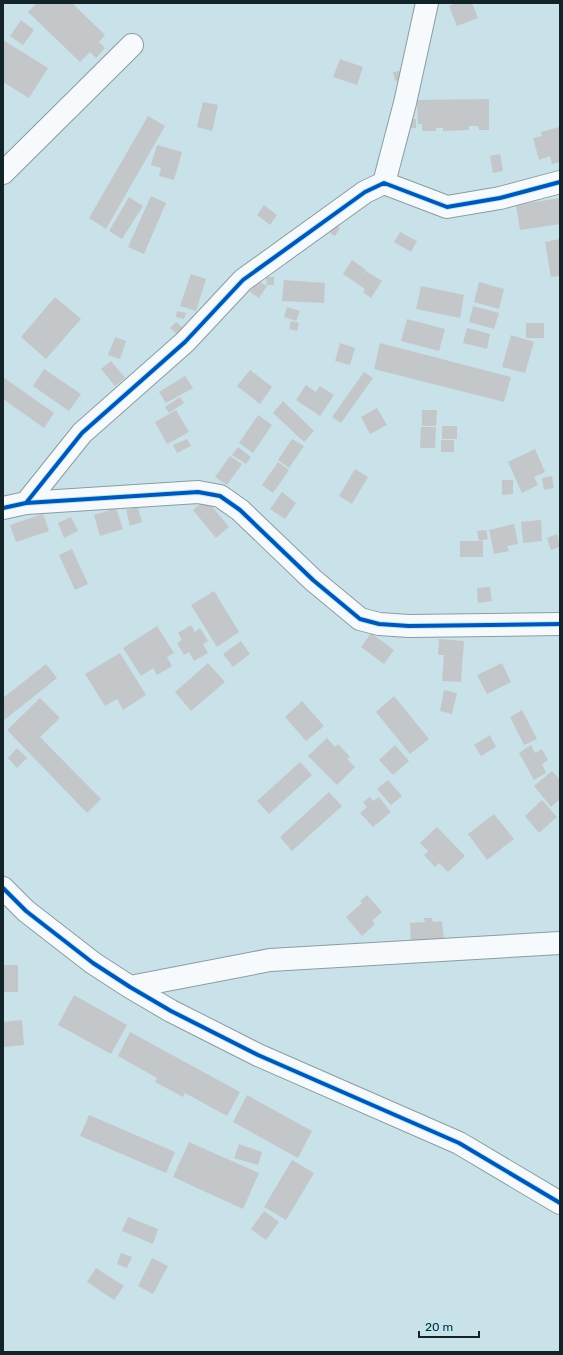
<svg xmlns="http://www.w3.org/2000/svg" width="563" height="1355" font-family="Rubik,sans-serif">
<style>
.building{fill:#c4c7c9}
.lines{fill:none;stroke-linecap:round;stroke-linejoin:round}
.minor-casing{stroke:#8a9da2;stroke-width:24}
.minor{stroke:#f7fafc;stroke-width:22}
.cycleway-casing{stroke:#bce9f5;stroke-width:6}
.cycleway{stroke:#0057b8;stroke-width:4}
</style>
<rect width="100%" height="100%" fill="#c9e1e8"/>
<!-- building -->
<path class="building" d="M37,3H72L105,35L99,42L105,48L96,58L90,52L80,62L28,12Z
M456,3H472L478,18L457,26L449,6Z
M21,20L34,30L23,45L10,36Z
M3,40L48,68L29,98L3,82Z
M340,59L363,67L357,85L333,77Z
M400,71L402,80L395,81L393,72Z
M489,99V130H479L478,126H469V130L443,131V128H436V131H422V124H418L417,100Z
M203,102L218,105L212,131L197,127Z
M148,116L165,126L106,229L89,218Z
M408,119H416V128H408Z
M559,127L560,162L552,164L550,156L539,160L533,138L542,136L541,132Z
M157,145L182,152L174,180L159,176L161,168L151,165Z
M500,154L503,171L493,173L490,156Z
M151,196L166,203L144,254L128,247Z
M129,197L143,206L122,239L109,231Z
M560,198V224L520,230L516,205Z
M264,205L277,215L270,225L257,215Z
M336,224L340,228L335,236L330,233Z
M400,232L417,241L411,252L394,242Z
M560,239V276L551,277L545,242Z
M352,260L366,270L359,279L366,271L382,281L371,298L363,292L365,289L343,274Z
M191,274L206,279L196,311L180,306Z
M266,277H274V285H267Z
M284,280L325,283L324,303L282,301Z
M258,281L267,286L259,298L250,292Z
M479,282L504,289L499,309L474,302Z
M421,286L464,295L460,318L416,309Z
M55,297L81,319L46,359L21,337Z
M473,306L499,313L494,329L469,322Z
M287,307L300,311L296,321L284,317Z
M177,311L186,313L184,319L176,317Z
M407,319L445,329L439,351L401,341Z
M291,321L299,323L297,331L289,329Z
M176,322L184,329L178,335L170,328Z
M526,323H544V338H526Z
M467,328L490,334L487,349L463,343Z
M511,335L534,342L525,373L502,367Z
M115,337L126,341L120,359L108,355Z
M340,343L355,348L350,365L335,361Z
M380,343L511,377L504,402L374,369Z
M111,361L125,378L115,386L101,369Z
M44,369L81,394L69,411L33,386Z
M250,370L272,387L260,404L237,386Z
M364,372L373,378L341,423L332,417Z
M185,376L193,388L166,403L159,392Z
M3,377L54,413L44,428L3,399Z
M306,385L316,392L320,386L334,395L320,416L296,400Z
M180,397L184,403L169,413L165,407Z
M283,401L314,431L304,442L273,413Z
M377,408L387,425L370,434L361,417Z
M176,410L189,432L167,444L155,422Z
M422,410H437L436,426H422Z
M258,415L272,425L253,453L239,443Z
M442,426H457V439H442Z
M421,427H436L435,448H420Z
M187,439L191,446L177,453L173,445Z
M292,439L304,446L289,468L278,460Z
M441,440H454V452H441Z
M238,447L251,457L246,464L232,455Z
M535,449L545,472L534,477L538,485L522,493L508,462Z
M230,456L242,464L227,485L215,477Z
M278,462L289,470L273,493L262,485Z
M355,469L368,477L352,504L339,496Z
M552,476L554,488L544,490L542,478Z
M502,480H513V494L502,495Z
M282,492L296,503L285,519L270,509Z
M206,499L229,527L216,538L193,510Z
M138,507L142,522L130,526L126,510Z
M116,508L123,529L100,536L94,515Z
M43,514L49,531L16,542L10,525Z
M71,517L78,531L64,538L58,523Z
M541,520L542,541L523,543L521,522Z
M514,524L518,544L507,546L509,551L494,554L489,530Z
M486,530L488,539L479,541L477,531Z
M557,534L560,547L551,550L547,538Z
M460,541H483V557H460Z
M72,549L88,584L75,590L59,555Z
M490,587L492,601L478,603L477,588Z
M214,591L239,632L217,647L191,605Z
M191,625L195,632L200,628L208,641L203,644L208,653L194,661L189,652L184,655L177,643L182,640L178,633Z
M157,626L174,653L167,657L172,666L157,675L153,668L141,676L123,648Z
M371,633L394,650L384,664L361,647Z
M439,639L464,641L461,682L442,681L444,655H438Z
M241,641L250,654L233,667L223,654Z
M120,653L146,695L123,710L117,699L105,706L85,674Z
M208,663L225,682L191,711L175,692Z
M502,663L511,682L487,694L477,675Z
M46,664L57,678L3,721V698Z
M444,690L457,693L452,714L440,711Z
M394,696L429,739L410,754L376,712Z
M40,698L60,718L40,737L101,799L87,813L7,730Z
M302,701L324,726L306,741L285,717Z
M522,710L537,739L524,745L510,717Z
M490,735L496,747L481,756L474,745Z
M327,738L335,747L338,744L350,757L347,759L355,767L337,785L308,756Z
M395,745L409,761L393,775L379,760Z
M531,745L535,753L542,749L548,760L542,764L546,773L534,780L519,753Z
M17,748L27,758L17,768L8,758Z
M300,762L312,775L269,814L257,801Z
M552,771L560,780V799L551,807L534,786Z
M388,780L402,796L391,805L377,789Z
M329,792L342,806L292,851L280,837Z
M370,797L373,801L379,797L391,812L373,827L360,813L367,807L363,802Z
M542,800L557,817L539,833L525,816Z
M494,814L514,839L487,860L468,834Z
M437,827L465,856L448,872L439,863L435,867L424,855L428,851L420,843Z
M367,895L382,912L372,921L375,924L362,936L346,917L362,903L360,901Z
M424,918H432L433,922L442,921L444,941L411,944L410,923L425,922Z
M3,965H18V992H3Z
M74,995L127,1025L111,1054L58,1025Z
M22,1020L24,1045L3,1047V1022Z
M130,1032L240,1092L227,1116L185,1093L183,1097L155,1082L157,1078L118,1056Z
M247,1095L312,1131L298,1158L233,1122Z
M89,1115L175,1152L166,1173L80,1136Z
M189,1142L259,1173L243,1209L173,1177Z
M239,1144L262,1152L258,1165L234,1158Z
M292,1160L314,1173L286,1220L264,1207Z
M264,1211L279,1222L266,1240L251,1229Z
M128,1217L158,1229L153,1244L122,1231Z
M121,1253L132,1257L127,1268L117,1264Z
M152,1258L168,1266L153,1294L138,1286Z
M96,1268L124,1286L114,1300L87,1282Z"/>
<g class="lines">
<!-- minor casing -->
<g class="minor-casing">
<path id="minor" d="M3,173L132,45
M384,183L405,103L427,3
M26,503L82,433L185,342L243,280L365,192L384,183L447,207L500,198L560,182
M3,508L26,503L198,492L220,496L240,510L313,580L360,619L379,624L409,626L560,624
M3,888L26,911L93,963L130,987L171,1011L258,1055L459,1143L560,1203
M130,987L270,960L560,943"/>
</g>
<!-- minor -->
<use href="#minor" class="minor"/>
<!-- cycleway casing -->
<g class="cycleway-casing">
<path id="cycleway" d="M26,503L82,433L185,342L243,280L365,192L384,183L447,207L500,198L560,182
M3,508L26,503L198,492L220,496L240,510L313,580L360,619L379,624L409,626L560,624
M3,888L26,911L93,963L130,987L171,1011L258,1055L459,1143L560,1203"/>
</g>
<!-- cycleway -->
<use href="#cycleway" class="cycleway"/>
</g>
<!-- border -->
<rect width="563" height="1355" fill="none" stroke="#132429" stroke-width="8"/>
<!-- scale -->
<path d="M419 1331v6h60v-6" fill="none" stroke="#132429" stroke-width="2"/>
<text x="425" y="1331" font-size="12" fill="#132429" stroke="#bce9f5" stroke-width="3" paint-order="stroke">20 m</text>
</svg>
